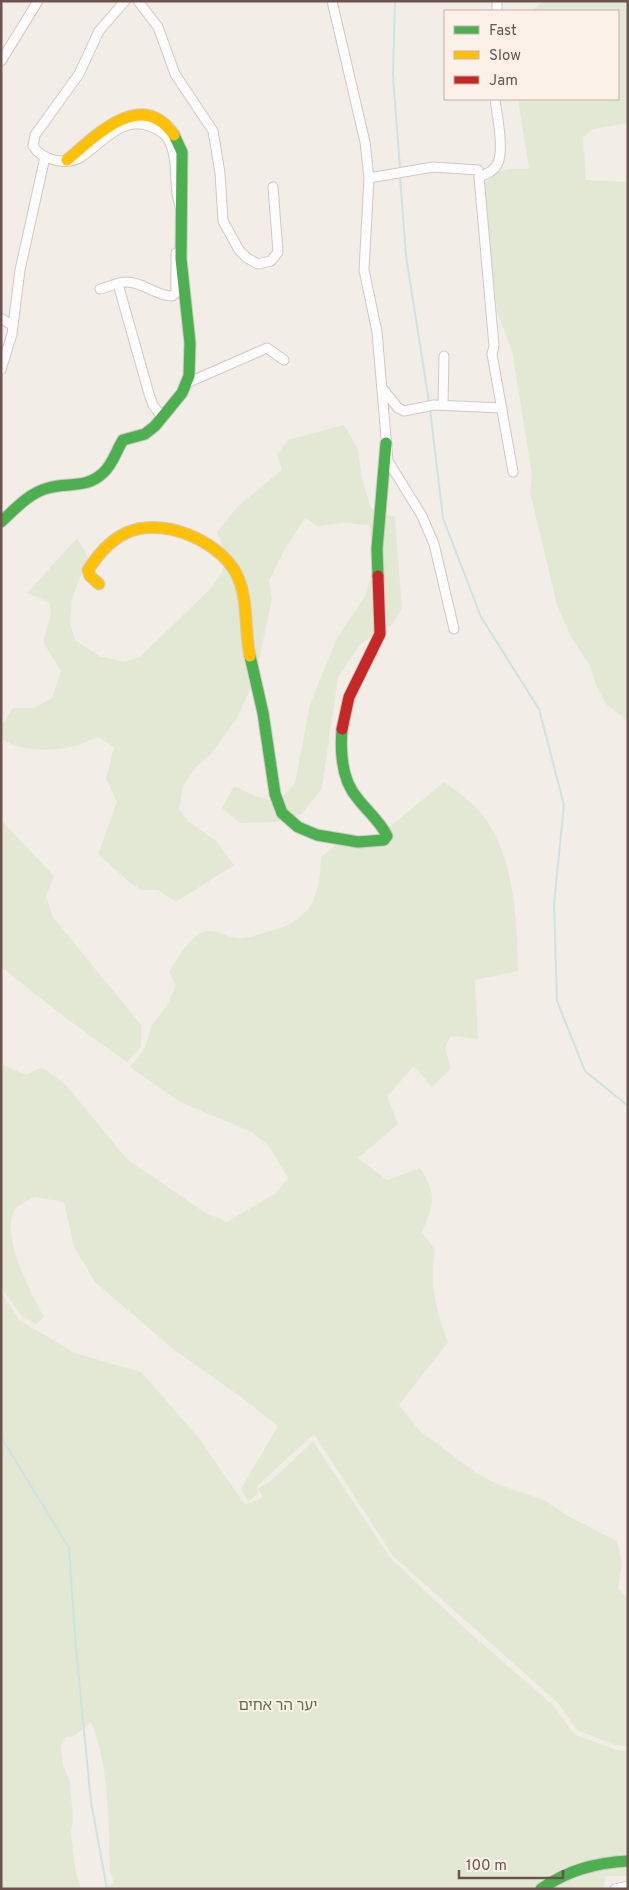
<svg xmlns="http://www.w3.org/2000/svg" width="629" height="1890" font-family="Overpass,'Noto Sans Hebrew',sans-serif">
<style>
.green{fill:#e3e8d4}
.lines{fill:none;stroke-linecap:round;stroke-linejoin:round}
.stream{stroke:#cce3e2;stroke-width:2}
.street-casing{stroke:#d0c8c4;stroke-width:11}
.fast-casing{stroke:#d2c9c4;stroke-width:13}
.slow-casing{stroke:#d2c9c4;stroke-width:13}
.jam-casing{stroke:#d2c9c4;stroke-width:13}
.street{stroke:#fdfcfc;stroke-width:9}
.fast{stroke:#4caf50;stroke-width:11}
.slow{stroke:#ffc107;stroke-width:11}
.jam{stroke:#c62828;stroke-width:11}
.labels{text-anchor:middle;stroke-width:4;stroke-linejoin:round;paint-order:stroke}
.park-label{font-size:15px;fill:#5a7147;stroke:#fcf1e8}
</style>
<rect width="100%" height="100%" fill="#f3ede8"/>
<!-- green -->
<path class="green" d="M544,1H628V123L593,129L583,137L586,180L628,182V721L606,704L597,688L590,666L571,637L557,605L530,492L532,475L512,351L497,312L483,186C497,168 508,168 529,169L518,99H618V11H532Z
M344,425L358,449L362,479L371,508L395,517L402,609L392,624L360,644L338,678L322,788L302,814L277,822L240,823L222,808L234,786L255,796L278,802L295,783L310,704L337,638L365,596L375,559L369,525L345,523L318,526L305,518L286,547L269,581L272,599L255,679L237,718L210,755L197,766L183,786L179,809L189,822L216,841L234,865L176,902L158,890H141L128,881L98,854L117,802L106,779L114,747L98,737C89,740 80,745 71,747C51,752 18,751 1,738V726L13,708H34L52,698L61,671L43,642L51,614L49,602L27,593L77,538L88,557L72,599L70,623L75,640L99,656L124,662L140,657L211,588L223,571L224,550L217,532L239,505L282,470L277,454L288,440Z
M444,782C457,791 472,802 482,814C515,856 517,920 518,971L475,980L478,1039L451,1036L445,1047L451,1069L432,1087L414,1066L387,1096L398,1124L358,1158L387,1180L420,1168C437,1197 435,1201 422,1232L435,1250C429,1282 436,1311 448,1342L399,1405L420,1431L476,1473L497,1484L544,1500L568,1516L617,1541L622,1562L618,1589L628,1598V1747L612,1744L577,1730L558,1703L393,1556L314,1434L257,1486L258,1494L248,1502L241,1489L278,1426L241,1397L173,1349L95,1282L74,1247L64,1202L35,1197C29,1200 19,1204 15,1209C0,1235 30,1292 44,1317L36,1324L22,1316L1,1288V1064L26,1075L42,1067L65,1084L127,1159L204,1212L227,1222L276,1193L288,1178L268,1145L252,1132L180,1102L130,1067L144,1050L152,1025L166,1007L176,985L169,972C177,960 191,933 207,931C218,930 230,939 241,938C249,938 259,934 267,932C310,921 320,900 321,857L350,833L363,839L380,835Z
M1,820L54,876L46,896L53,917L141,1025V1047L127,1062L67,1019L1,967Z
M1,1291L19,1320L75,1353L141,1372L199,1438L245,1505L263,1497L258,1489L273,1479L313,1441L390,1558L470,1633L554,1706L574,1734L617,1750L628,1751V1876H606L603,1889H103L114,1883L110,1871C108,1821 110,1769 91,1722L74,1736L66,1737L61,1746L63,1765L70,1782L73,1819L71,1834L76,1873L81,1889H1Z"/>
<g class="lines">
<!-- stream -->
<path class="stream" d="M395,1L393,75L400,169
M400,176L406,256L429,402
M430,409L443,518L481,617L539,709L564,805L554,904L557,1001L585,1071L628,1106
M1,1437L69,1548L76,1648L91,1802L107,1889"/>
<!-- street casing -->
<g class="street-casing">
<path id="street" d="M125,1L99,31L79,74L35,135L33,146C42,160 67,166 81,157C103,143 122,114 152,127C159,130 166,134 169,141C180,162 172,185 180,206
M138,1L158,27L175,74L213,131L220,173L223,221L239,250L247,258L258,264L271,261L278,252L273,187
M332,1L365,142L369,178L364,270L377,332L388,461L422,516L434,544L454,629
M497,11V1
M1,61L38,1
M495,99C497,115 504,148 498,163C494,171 487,174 479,177L494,346L492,354L513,472
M369,178L433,167L478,170
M118,284L149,394L153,405L162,417
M100,289C109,287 118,282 127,282C143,282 156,296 172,296L176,293V253
M1,318L13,326
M1,370L12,334L20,270L45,157
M187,383L267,348L284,360
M383,389L398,408L404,411L434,405L502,408
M443,405L444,356
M615,1889L628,1886"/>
</g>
<!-- fast casing -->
<g class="fast-casing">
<path id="fast" d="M1,522C15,509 29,493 48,488C68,482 86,489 103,473C113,464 116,451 123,440L145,434L155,426L182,393L189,376L190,343L181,259L182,152L174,135
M378,576L377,549L386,443
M250,656L263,713L275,794L282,813L298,827L317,835L358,842L384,840L387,836C380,821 368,812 358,799C342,781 340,753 342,729
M541,1889C568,1870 595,1863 628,1861"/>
</g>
<!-- slow casing -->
<g class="slow-casing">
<path id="slow" d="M67,160C95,137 141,87 174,135
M99,584L90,576L88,570C98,555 109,541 126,533C161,516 218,540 236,573C249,598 244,629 250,656"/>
</g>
<!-- jam casing -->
<g class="jam-casing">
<path id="jam" d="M342,729L349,697L380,634L378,576"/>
</g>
<!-- street -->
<use href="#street" class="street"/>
<!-- fast -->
<use href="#fast" class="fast"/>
<!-- slow -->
<use href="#slow" class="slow"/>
<!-- jam -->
<use href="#jam" class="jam"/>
</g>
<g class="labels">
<!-- park labels -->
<g class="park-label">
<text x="278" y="1710">יער הר אחים</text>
</g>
</g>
<!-- border -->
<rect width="629" height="1890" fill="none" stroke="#6d534d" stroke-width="5"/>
<!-- legend -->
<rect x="444" y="10" width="175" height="90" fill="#fcf1e8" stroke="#c3b2aa"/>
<rect x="454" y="26" width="25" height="8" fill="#4caf50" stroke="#c3b2aa"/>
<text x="489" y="35" font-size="15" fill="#6d534d">Fast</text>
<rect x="454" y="51" width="25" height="8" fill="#ffc107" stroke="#c3b2aa"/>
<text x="489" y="60" font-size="15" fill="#6d534d">Slow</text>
<rect x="454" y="76" width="25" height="8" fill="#c62828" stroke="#c3b2aa"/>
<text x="489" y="85" font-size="15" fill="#6d534d">Jam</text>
<!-- scale -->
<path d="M459 1870v8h104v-8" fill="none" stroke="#6d534d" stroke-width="2.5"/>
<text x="466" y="1870" font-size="15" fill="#6d534d" stroke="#fcf1e8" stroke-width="4" paint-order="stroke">100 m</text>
</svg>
